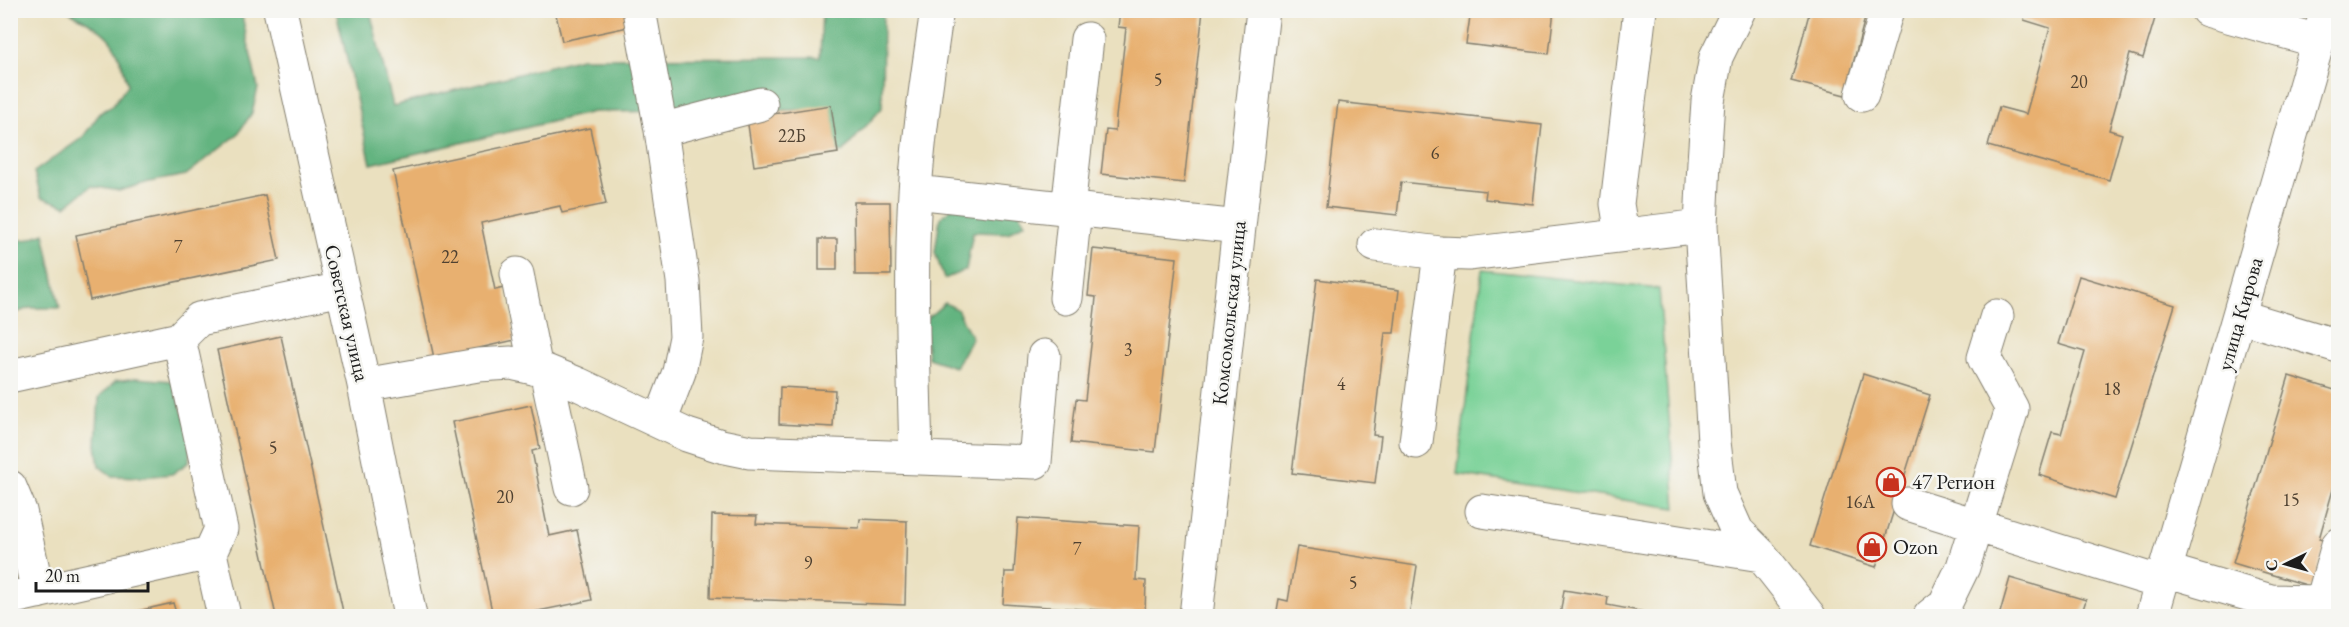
<svg xmlns="http://www.w3.org/2000/svg" width="2349" height="627" font-family="'EB Garamond',serif">
<style>
.green{fill:#7ad298;stroke:#4b775a;stroke-width:1.5}
.forest{fill:#63b480;stroke:#40684e;stroke-width:1.5}
.building{fill:#e8b06f}
.lines{fill:none;stroke-linecap:round;stroke-linejoin:round}
.minor-casing{stroke:#837e6e;stroke-width:35}
.minor{stroke:#fff;stroke-width:33}
.labels{text-anchor:middle;stroke-width:5;stroke-linejoin:round;paint-order:stroke}
.number-label{font-size:18px;fill:#4f4131}
.street-label{font-size:21px;fill:#1c1c1c;stroke:#f6f6f2}
.poi-label{font-size:21px;fill:#1c1c1c;stroke:#f6f6f2;text-anchor:start}
</style>
<rect width="100%" height="100%" fill="#f6f6f2"/>
<filter id="ink" filterUnits="userSpaceOnUse"><feTurbulence type="fractalNoise" baseFrequency=".0167" numOctaves="2"/><feDisplacementMap in="SourceGraphic" scale="12" xChannelSelector="R" yChannelSelector="G"/><feConvolveMatrix kernelMatrix="1 2 1 2 8 2 1 2 1" color-interpolation-filters="sRGB"/></filter>
<filter id="wash" filterUnits="userSpaceOnUse"><feTurbulence type="fractalNoise" baseFrequency=".008" numOctaves="4" result="noise"/><feDisplacementMap in="SourceGraphic" scale="24" xChannelSelector="R" yChannelSelector="G"/><feGaussianBlur stdDeviation="1.35" result="paint"/><feColorMatrix in="noise" values="0 0 0 0 0 0 0 0 0 0 0 0 0 0 0 0 0 1.4 0 .05"/><feComposite in="paint" operator="in"/></filter>
<g filter="url(#wash)">
<rect width="100%" height="100%" fill="#eae0bf"/>
<!-- green -->
<path class="green" d="M1482,270L1659,289L1676,508L1457,474Z"/>
<!-- forest -->
<path class="forest" d="M68,11H241L258,88L252,113L237,135L186,175L149,182L119,191L91,186L66,206L41,197L34,172L83,137L100,113L112,106L128,85C115,37 110,34 68,11Z
M336,11H370L393,106L581,58L820,57L822,11H883L882,108L842,153L809,138L803,110L593,112L371,164Z
M964,198L1018,209L1025,223L1008,233L973,232L966,270L944,279L935,252L940,218Z
M44,233L60,308H29L11,315V240H26Z
M945,303L957,309L972,338L955,367L928,358L924,321Z
M136,378L172,381L191,437L189,462L172,474L142,477L112,476L99,466L96,445L99,397L116,381Z"/>
<g id="blocks">
<!-- building -->
<path class="building" d="M555,10H629L633,26L562,41Z
M1120,10H1203L1184,183L1101,174L1106,130L1115,131L1116,117L1126,28L1118,27Z
M1471,10H1554L1549,54L1466,44Z
M1810,10H1867L1845,95L1791,81Z
M2026,10H2142L2156,15L2143,58L2130,54L2109,130L2122,134L2109,180L1988,146L1999,107L2026,114L2050,28L2024,20Z
M1338,102L1542,125L1533,204L1485,199L1486,191L1401,182L1397,215L1326,207Z
M831,105L838,153L754,166L747,118Z
M590,128L606,204L562,213L560,206L481,223L495,290L504,288L515,340L434,358L393,171Z
M265,195L279,260L90,300L76,235Z
M854,202H890L891,275H855Z
M819,239H837V270H819Z
M1093,249L1177,258L1155,452L1071,443L1076,399L1085,400L1095,308L1096,297L1088,296Z
M2079,276L2175,305L2115,499L2039,475L2052,432L2061,434L2085,352L2058,344Z
M1317,279L1399,290L1394,333H1385L1374,427L1373,435L1381,436L1375,483L1292,473Z
M281,336L344,616H276L217,350Z
M1863,374L1930,395L1876,567L1810,546Z
M2289,376L2338,391V472L2319,539L2326,541L2313,587L2233,563Z
M780,387L835,390L833,427L779,424Z
M531,405L540,449L532,451L549,536L577,530L592,600L514,616H493L452,422Z
M712,515L757,516L756,524L859,528L860,519L907,521L905,605L710,598Z
M1018,518L1139,526L1136,580L1146,581L1145,613L1003,604L1005,572H1014Z
M1297,547L1417,566L1409,616H1276L1279,599L1288,601Z
M2010,578L2086,600L2081,616H1999Z
M1564,590L1608,597L1607,605L1666,616H1560Z
M173,603L177,616H116Z"/>
</g>
</g>
<g filter="url(#ink)">
<use href="#blocks" fill-opacity="0" stroke="#837e6e" stroke-width="1.5"/>
<g class="lines">
<!-- minor casing -->
<g class="minor-casing">
<path id="minor" d="M280,10L364,385L410,616
M639,10L661,130L683,281L686,337L679,372L660,422
M1739,10L1716,57L1708,101L1704,162L1701,226L1714,442L1720,493L1737,531L1761,555L1809,616
M2207,10L2318,41
M1862,95L1887,10
M661,130L761,104
M915,192L1239,227
M1068,209L1087,39
M1622,235L1617,204L1640,10
M1375,245L1440,253L1468,254L1701,226
M517,274L536,369
M1066,298L1075,209
M2239,316L2338,346
M179,339L221,529L210,553L224,616
M546,371L571,488
M10,376L179,339L199,319L342,289
M364,385L478,365L511,363L546,371L578,384L687,435L721,446L750,452L1035,462L1044,356
M1416,442L1440,253
M916,458C914,369 910,281 915,192C919,131 928,71 937,10
M10,487L20,511L38,592
M1908,504L2162,583
M1482,511L1761,555
M2165,570L2271,601L2322,602L2338,607
M10,598L210,553
M2322,602L2338,545
M1196,616L1263,10
M1930,616L1945,604L1963,567L2012,409L1984,358L1997,316
M2152,616L2327,10"/>
</g>
<!-- minor -->
<use href="#minor" class="minor"/>
</g>
</g>
<!-- icons -->
<defs>
<g id="shop-ring" transform="scale(1.5)"><circle r="9.5" fill="#f6f6f2" stroke="#c8321e" stroke-width="1.5"/><path d="M-5-2.5h2.3a2.7 3.5 0 0 1 5.4 0H5L5.5 6h-11ZM-1.5-2.5h3a1.5 2.3 0 0 0-3 0Z" fill="#c8321e"/></g>
</defs>
<g fill-rule="evenodd">
<use href="#shop-ring" x="1891" y="482"/>
<use href="#shop-ring" x="1872" y="547"/>
</g>
<g class="labels">
<!-- number labels -->
<g class="number-label">
<text x="1158" y="86">5</text>
<text x="2079" y="88">20</text>
<text x="792" y="142">22Б</text>
<text x="1435" y="159">6</text>
<text x="178" y="253">7</text>
<text x="450" y="263">22</text>
<text x="1128" y="356">3</text>
<text x="1341" y="390">4</text>
<text x="2112" y="395">18</text>
<text x="273" y="454">5</text>
<text x="505" y="503">20</text>
<text x="2291" y="506">15</text>
<text x="1860" y="508">16А</text>
<text x="1077" y="555">7</text>
<text x="808" y="569">9</text>
<text x="1353" y="589">5</text>
</g>
<!-- street labels -->
<g class="street-label">
<text transform="translate(347 313) rotate(77)" y="7">Советская улица</text>
<text transform="translate(1229 313) rotate(-84)" y="7">Комсомольская улица</text>
<text transform="translate(2240 314) rotate(-74)" y="7">улица Кирова</text>
</g>
<!-- poi labels -->
<g class="poi-label">
<text x="1912" y="489">47 Регион</text>
<text x="1893" y="554">Ozon</text>
</g>
</g>
<!-- margin -->
<rect width="2349" height="627" fill="none" stroke="#f6f6f2" stroke-width="36"/>
<!-- north arrow -->
<g transform="translate(2286 564) rotate(265)" stroke="#f6f6f2" stroke-width="4.5" paint-order="stroke">
<path d="M0-4.5L10 22L0 15L-10 22Z" fill="#1c1c1c"/>
<text y="-9" font-size="16" font-weight="bold" text-anchor="middle" fill="#1c1c1c">С</text>
</g>
<!-- scale -->
<path d="M36 582v9h112v-9" fill="none" stroke="#1c1c1c" stroke-width="3"/>
<text x="45" y="582" font-size="18" fill="#1c1c1c" stroke="#f6f6f2" stroke-width="4.5" paint-order="stroke">20 m</text>
</svg>
